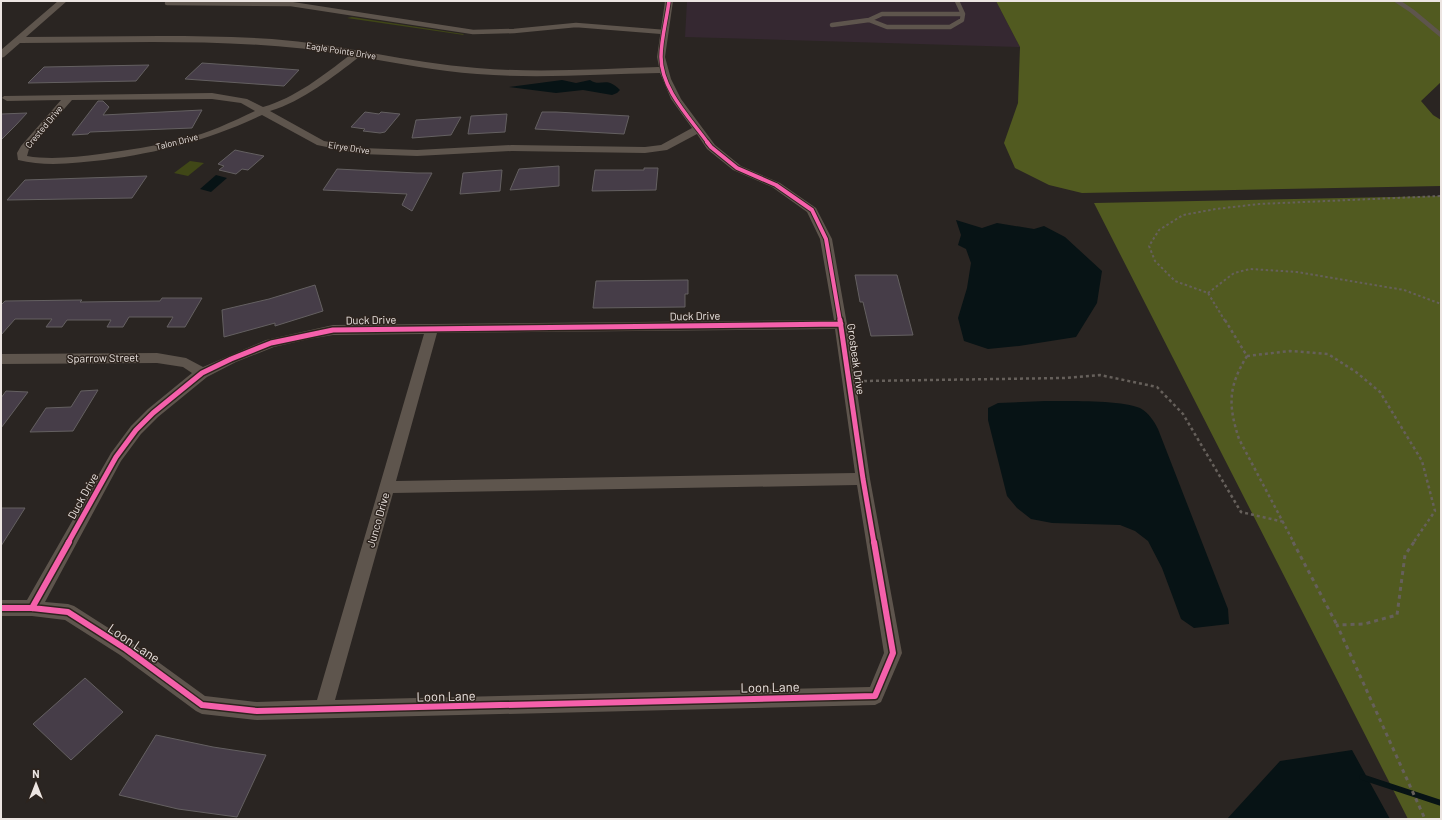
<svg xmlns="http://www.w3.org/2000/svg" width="1442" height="820" font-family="Barlow,sans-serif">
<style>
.industrial{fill:#352831}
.green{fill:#404717}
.forest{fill:#515a20}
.water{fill:#071315}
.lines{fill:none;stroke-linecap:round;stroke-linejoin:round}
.stream{stroke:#071315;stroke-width:6}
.building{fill:#463d48;stroke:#646061}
.path-far2{stroke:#66605b;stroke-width:2;stroke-dasharray:2.5 2.5;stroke-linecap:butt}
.path-far1{stroke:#66605b;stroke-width:2.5;stroke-dasharray:3 3;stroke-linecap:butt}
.path{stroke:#66605b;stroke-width:3;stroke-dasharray:4 4;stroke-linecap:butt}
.lane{stroke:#5e554d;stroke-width:4.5}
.street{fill:#5e554d;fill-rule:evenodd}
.cycleway-far3-casing{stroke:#2d241e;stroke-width:5}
.cycleway-far2-casing{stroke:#2d241e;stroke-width:6}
.cycleway-far1-casing{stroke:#2d241e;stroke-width:8}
.cycleway-casing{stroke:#2d241e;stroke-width:9}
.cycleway-far3{stroke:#f560ab;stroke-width:3.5}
.cycleway-far2{stroke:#f560ab;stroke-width:4}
.cycleway-far1{stroke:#f560ab;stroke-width:5}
.cycleway{stroke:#f560ab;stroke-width:6}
.labels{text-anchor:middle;stroke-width:3;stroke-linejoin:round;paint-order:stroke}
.far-street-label{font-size:9px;fill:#ece5e2;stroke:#2d241e}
.street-label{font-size:11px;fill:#ece5e2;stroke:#2d241e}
.near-street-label{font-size:13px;fill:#ece5e2;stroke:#2d241e}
</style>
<rect width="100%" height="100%" fill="#2a2522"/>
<!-- industrial -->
<path class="industrial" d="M687,1H996L1020,47L685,37Z"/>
<!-- green -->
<path class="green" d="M352,17L463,34L464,35L347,18Z
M190,161L204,163L188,176L174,173Z"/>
<!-- forest -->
<path class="forest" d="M996,1H1441V82L1421,101L1433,115L1441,120V186L1082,193L1049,185L1015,168L1004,143L1018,103L1020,47Z
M1441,196V819H1408L1094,203Z"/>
<!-- water -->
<path class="water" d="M562,80L576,83L590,80C602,88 605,75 620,90L617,93L612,95L583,90L556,93L509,87Z
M216,175L227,178L211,192L200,189Z
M956,220L982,228L997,223L1034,229L1044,226L1065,237L1102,271L1097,303L1076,337L1019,346L988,349L964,341L958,318L967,288L971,263L966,249L958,245L961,235Z
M1045,401C1067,401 1122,400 1140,408C1149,413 1154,421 1158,429L1228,609L1229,624L1194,628L1181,619L1162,568L1148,541L1135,531L1120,525L1052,523L1031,519L1017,508L1007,496L988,420V408L998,403Z
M1352,750L1390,819H1227L1280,761Z"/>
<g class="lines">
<!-- stream -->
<path class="stream" d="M1362,777L1441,803"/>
</g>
<!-- building -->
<path class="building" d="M202,63L259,67L299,70L284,86L185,79Z
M149,65L136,81L28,83L44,67Z
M98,101H103L109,107L103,115L202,110L192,128L90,132L88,134L72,135Z
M365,112L379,114L381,112L400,114L385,132L380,133L363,131L365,129L351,127Z
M542,112H556L629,116L624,134L535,129Z
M27,113L16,125L1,140V114Z
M507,114L505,132L468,134L471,116Z
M461,117L451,135L412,138L416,120Z
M235,150L244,152L264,156L248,170L242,169L236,174L219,170L224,166L218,164Z
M559,166V186L510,190L519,169Z
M644,168H658L656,190L592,191L595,170H644Z
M337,169L417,173H432L412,211L402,205L407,194L323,190Z
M502,170L500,191L460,194L463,173Z
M147,176L132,198L7,200L25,180Z
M855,275H897L913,335L871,336L863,302H860Z
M688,280V294H685V307L593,308L596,281Z
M315,285L323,311L275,326V323L224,337L222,310L269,299Z
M162,298H202L185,327H167L173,317H129L123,327H107L111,320H67L62,327H46L52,319H15L1,335V305L5,301L82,300L80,302L160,301Z
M98,390L73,431L30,432L46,408L71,407L81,391Z
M6,391L28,392L1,428V398Z
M1,508H25L1,546Z
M85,678L123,712L71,760L33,724Z
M156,735L213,747L266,755L237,817L178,809L119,795Z"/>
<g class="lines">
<!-- path-far2 -->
<path class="path-far2" d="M1208,293L1234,273L1250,269L1297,272L1404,290L1441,304
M1225,321L1208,293L1175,281L1155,261L1149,246L1159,230L1183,215L1216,209L1259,204L1441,196"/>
<!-- path-far1 -->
<path class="path-far1" d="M1225,320L1247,356C1228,387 1228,405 1239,439L1294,543
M1247,356L1290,351L1328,354L1356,372L1380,392L1422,461L1435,511L1413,543
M864,381L1064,378L1100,375L1157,387L1183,414L1241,512L1284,522"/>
<!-- path -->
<path class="path" d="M1293,542L1337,625
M1414,542L1405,555L1397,615L1364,624L1337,625L1425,819"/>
<!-- lane -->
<path class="lane" d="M1397,1L1412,11L1441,35
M167,3L291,4L473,32L514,31L576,25L664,32
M869,20L887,27H950L962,20L963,14L957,1
M832,25L869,20L882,14H963"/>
<!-- street -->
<path class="street" d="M58,1H67L26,37C108,37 190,34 272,39C341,44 408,63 477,68C537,73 598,69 659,67L657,57L665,1H673L665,57L671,79L681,99L715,145L741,166L780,183L816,208L832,239L847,324L870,479L902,653L881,702L875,705L257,720L202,714L196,711L120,655L65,620L32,616H1V600H27L111,453L131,426L148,409L192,373L183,367L157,363L1,364V354L157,353L186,358L203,367L266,340L333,325L834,320L820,239L807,212L772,187L733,170L707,149L697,134L667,150L645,153L512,151L417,156L361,154L317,145L262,115C209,140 162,152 104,160C76,163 46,167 18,160L17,153L21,146L61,100L7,101L2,98L4,96L212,93L247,99L263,107C295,98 324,75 350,55C241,37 130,43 20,43L4,57L1,58V50ZM359,57C398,63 437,71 477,74C538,79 599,74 660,73L671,99L692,128L661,145L645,147L512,145L417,150L361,148L324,141L270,111C303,101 333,77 359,57ZM212,99L241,103L255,111C232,122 208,133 184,139C156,146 128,150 100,154C77,157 50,160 27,156L29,149L72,100ZM835,329L855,473L396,481L437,333ZM424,334L317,700L257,702L205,696L132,643L74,606L68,604L45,602L121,461L141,434L158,417L207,377L236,362L274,347L309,339L333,335ZM857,485L884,653L870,687L335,700L393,493Z"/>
<!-- cycleway-far3 casing -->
<g class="cycleway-far3-casing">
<path id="cycleway-far3" d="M669,1C667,18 661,39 661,57C661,89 690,118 708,143"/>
</g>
<!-- cycleway-far2 casing -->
<g class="cycleway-far2-casing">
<path id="cycleway-far2" d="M707,142L711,147L737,168L776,185L812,210L826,239L840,321"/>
</g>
<!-- cycleway-far1 casing -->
<g class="cycleway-far1-casing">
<path id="cycleway-far1" d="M840,320L863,479L874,543
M68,543L116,457L136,430L153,413L202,373L231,359L271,343L333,330L841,324"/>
</g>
<!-- cycleway casing -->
<g class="cycleway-casing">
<path id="cycleway" d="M1,608H32L68,612L126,649L202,705L257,711L875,696L893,653L874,542
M32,608L69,542"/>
</g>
<!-- cycleway-far3 -->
<use href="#cycleway-far3" class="cycleway-far3"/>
<!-- cycleway-far2 -->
<use href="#cycleway-far2" class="cycleway-far2"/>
<!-- cycleway-far1 -->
<use href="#cycleway-far1" class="cycleway-far1"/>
<!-- cycleway -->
<use href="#cycleway" class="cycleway"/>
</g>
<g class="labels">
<!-- far-street labels -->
<g class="far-street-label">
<text transform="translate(341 51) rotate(9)" y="3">Eagle Pointe Drive</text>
<text transform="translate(44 127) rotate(-50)" y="3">Crested Drive</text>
<text transform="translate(177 142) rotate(-14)" y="3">Talon Drive</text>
<text transform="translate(349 148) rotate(9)" y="3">Eirye Drive</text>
</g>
<!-- street labels -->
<g class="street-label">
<text transform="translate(695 316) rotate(-1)" y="4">Duck Drive</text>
<text transform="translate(371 320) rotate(-1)" y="4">Duck Drive</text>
<text transform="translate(103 358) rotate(-1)" y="4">Sparrow Street</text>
<text transform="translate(856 359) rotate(82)" y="4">Grosbeak Drive</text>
<text transform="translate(83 496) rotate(-61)" y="4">Duck Drive</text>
<text transform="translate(378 520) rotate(-74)" y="4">Junco Drive</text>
</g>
<!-- near-street labels -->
<g class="near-street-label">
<text transform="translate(134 643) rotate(34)" y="5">Loon Lane</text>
<text transform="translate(770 687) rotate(-1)" y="5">Loon Lane</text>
<text transform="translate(446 696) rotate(-1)" y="5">Loon Lane</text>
</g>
</g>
<!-- border -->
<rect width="1442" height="820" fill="none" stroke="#ece5e2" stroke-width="4"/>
<!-- north arrow -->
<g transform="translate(36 784)" stroke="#2d241e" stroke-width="3" paint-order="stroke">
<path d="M0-3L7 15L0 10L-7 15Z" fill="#ece5e2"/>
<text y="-6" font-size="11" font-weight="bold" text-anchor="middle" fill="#ece5e2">N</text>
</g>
</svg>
